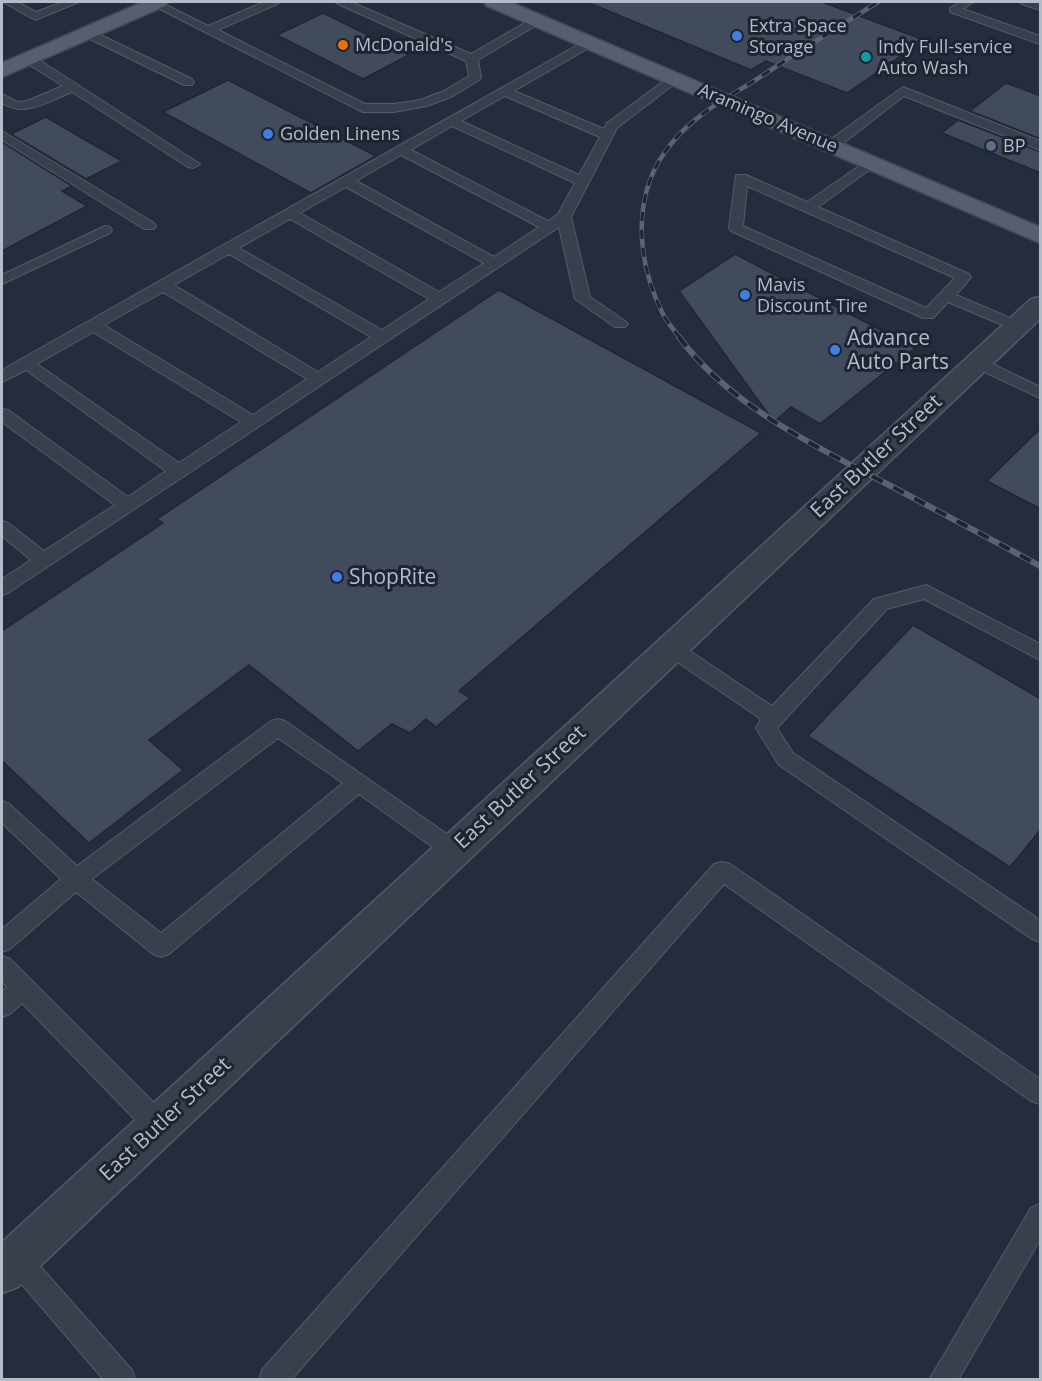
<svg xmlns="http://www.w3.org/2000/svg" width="1042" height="1381" font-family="'Open Sans',sans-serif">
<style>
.building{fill:#424b5b;stroke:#202734;stroke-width:1.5}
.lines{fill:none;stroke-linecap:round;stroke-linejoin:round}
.service-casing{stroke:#545b68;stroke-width:2}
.minor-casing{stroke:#545b68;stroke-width:3}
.primary-casing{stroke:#424956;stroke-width:3}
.service{fill:#39404d;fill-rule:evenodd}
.minor{fill:#39404d;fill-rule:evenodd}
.primary{fill:#575e6d;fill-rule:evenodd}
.rail-far1-casing{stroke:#5b6373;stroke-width:4.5}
.rail-casing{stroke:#5b6373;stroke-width:6}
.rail-far1{stroke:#1e2532;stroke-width:3;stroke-dasharray:9;stroke-linecap:butt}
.rail{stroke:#1e2532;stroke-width:4;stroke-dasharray:12;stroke-linecap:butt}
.shop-dot{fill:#3f7fe0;stroke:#1e2532;stroke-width:2}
.food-dot{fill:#e8710a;stroke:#1e2532;stroke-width:2}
.culture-dot{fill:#0f9aa8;stroke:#1e2532;stroke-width:2}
.service-dot{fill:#5c6f8a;stroke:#1e2532;stroke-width:2}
.labels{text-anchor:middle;stroke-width:6;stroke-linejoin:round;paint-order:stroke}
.far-poi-label{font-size:18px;fill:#b5bbc8;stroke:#1e2532;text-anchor:start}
.far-street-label{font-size:18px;fill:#b5bbc8;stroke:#1e2532}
.poi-label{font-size:21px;fill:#b5bbc8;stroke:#1e2532;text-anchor:start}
.street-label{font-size:21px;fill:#b5bbc8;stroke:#1e2532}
</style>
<rect width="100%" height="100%" fill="#252d3c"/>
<!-- building -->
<path class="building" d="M587,2H822L924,40L847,93L766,61L751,70Z
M323,13L409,55L363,79L277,35Z
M228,80L376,156L311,193L163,112Z
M1006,83L1041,96V139L970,111Z
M46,117L87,141L122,161L86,179L11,134Z
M958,120L1041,152V173L942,133Z
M2,142L72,186L62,191L87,206L2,251Z
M735,254L915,348L820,424L791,407L774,422L679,291Z
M499,290L761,433L459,691L470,698L436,727L426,719L410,733L392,724L358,751L249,665L149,740L183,770L89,843L2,761V631L163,523L157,519Z
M1041,428V509L987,481Z
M913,625L1041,699V829L1010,867L808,736Z"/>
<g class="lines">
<!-- service casing -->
<g class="service-casing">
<path id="service" d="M3,2H17L36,12L63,2H79L35,20Z
M146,2H160L208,26L264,2H279L277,4L218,30L365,104H394L420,100L444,91L469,76L466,61L338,4L336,2H351L471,54L535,17H543L545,20L478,60L481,77L479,80L453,96L427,106L394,112H363Z
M960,2H973L963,9L1040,36V44L950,12V8Z
M1020,2L1040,3V10L1022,4Z
M88,29L192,79L194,82L192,85H184L84,36V30Z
M590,38L596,42L594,45L514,91L604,129L607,123L672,75H680L682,78L617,128L571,217L590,297L625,321L628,324L625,327H615L575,299L559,227L8,593L2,595V579L31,560L2,536V521L8,523L44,551L115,505L2,422V409L8,410L128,497L166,471L26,370L2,382V370ZM505,96L600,137L579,175L461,121ZM452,126L575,183L558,214L548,221L411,150ZM401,155L539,227L494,257L356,181ZM346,187L484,263L439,292L300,213ZM290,219L429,299L382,330L239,248ZM229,254L371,337L318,372L174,285ZM163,292L307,379L253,415L104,325ZM93,332L241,422L179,463L37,364Z
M29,55L33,56L200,164L193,168L188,167L72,92C50,101 24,118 2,103V94L17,102L27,101L63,86L25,62L23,59Z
M903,87L1040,141V150L904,96L837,148H827L825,145L827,142Z
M2,131L154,223L156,226L154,229H144L2,140Z
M871,158L876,159L878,162L876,165L818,207L969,274L971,277L956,295L1022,323L1025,326L1022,329H1012L948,302L933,318H923L731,231L729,228L736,175H746L807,202ZM747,186L955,278L926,308L743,226Z
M105,226L110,227L112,230L110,233L2,284V275Z
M978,357L1040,387V398L972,366L970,362Z
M926,585L1040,644V660L924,599L887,609L777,728L793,753L1040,920V942L1032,939L779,765L756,728L761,719L664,653L661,648L664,643L671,641L678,643L772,706L874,599Z
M278,719L285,721L461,844L464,850L461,856L453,859L445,856L359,794L169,954L161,957L153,954L76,892L10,949L2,952V929L61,879L2,823V801L9,804L77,866L271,721ZM278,738L343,783L161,933L92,879Z
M722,862L730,864L1040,1079V1104L1031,1101L724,884L291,1380H259L262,1370L714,864Z
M2,956L10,959L167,1116L170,1125L167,1134L158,1137L149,1134L22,1003L10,1014L2,1017V992L7,987L2,981Z
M1040,1204V1240L958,1380H929L1031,1208Z
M16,1245L25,1249L132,1370L135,1380H104L7,1267L3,1258L7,1249Z"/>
</g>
<!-- minor casing -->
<g class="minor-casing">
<path id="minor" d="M1040,297V319L18,1287L2,1293V1242L1031,299Z"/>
</g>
<!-- primary casing -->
<g class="primary-casing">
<path id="primary" d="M143,2H168L165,6L2,77V63Z
M484,2H510L1040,227V243L487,6Z"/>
</g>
<!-- service -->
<use href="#service" class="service"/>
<!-- minor -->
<use href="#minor" class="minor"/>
<!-- primary -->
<use href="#primary" class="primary"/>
<!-- rail-far1 casing -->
<g class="rail-far1-casing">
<path id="rail-far1" d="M680,338C674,330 666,321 662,312C636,259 631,192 671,144C693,116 725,99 754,81C795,54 837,28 878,2"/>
</g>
<!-- rail casing -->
<g class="rail-casing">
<path id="rail" d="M679,337C729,405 813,445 887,484C938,511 989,538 1040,566"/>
</g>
<!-- rail-far1 -->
<use href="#rail-far1" class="rail-far1"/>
<!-- rail -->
<use href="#rail" class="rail"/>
</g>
<!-- markers -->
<g class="shop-dot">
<circle cx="737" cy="36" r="6"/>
<circle cx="268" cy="134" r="6"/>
<circle cx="745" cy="295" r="6"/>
<circle cx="835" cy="350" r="6"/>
<circle cx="337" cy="577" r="6"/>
</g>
<circle class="food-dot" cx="343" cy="45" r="6"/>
<circle class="culture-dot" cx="866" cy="57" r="6"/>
<circle class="service-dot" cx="991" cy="146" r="6"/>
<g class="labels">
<!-- far-poi labels -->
<g class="far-poi-label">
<text x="749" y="32">Extra Space<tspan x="749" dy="21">Storage</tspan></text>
<text x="355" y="51">McDonald's</text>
<text x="878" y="53">Indy Full-service<tspan x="878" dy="21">Auto Wash</tspan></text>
<text x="280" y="140">Golden Linens</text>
<text x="1003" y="152">BP</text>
<text x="757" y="291">Mavis<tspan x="757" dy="21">Discount Tire</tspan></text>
</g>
<!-- far-street labels -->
<g class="far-street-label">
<text transform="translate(768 118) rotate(23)" y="6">Aramingo Avenue</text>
</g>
<!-- poi labels -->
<g class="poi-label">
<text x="847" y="345">Advance<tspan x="847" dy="24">Auto Parts</tspan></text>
<text x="349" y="584">ShopRite</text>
</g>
<!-- street labels -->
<g class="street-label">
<text transform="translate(876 456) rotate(-43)" y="7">East Butler Street</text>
<text transform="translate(520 787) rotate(-43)" y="7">East Butler Street</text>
<text transform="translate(165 1119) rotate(-43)" y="7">East Butler Street</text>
</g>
</g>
<!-- border -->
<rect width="1042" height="1381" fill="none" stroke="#b5bbc8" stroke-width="6"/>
</svg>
